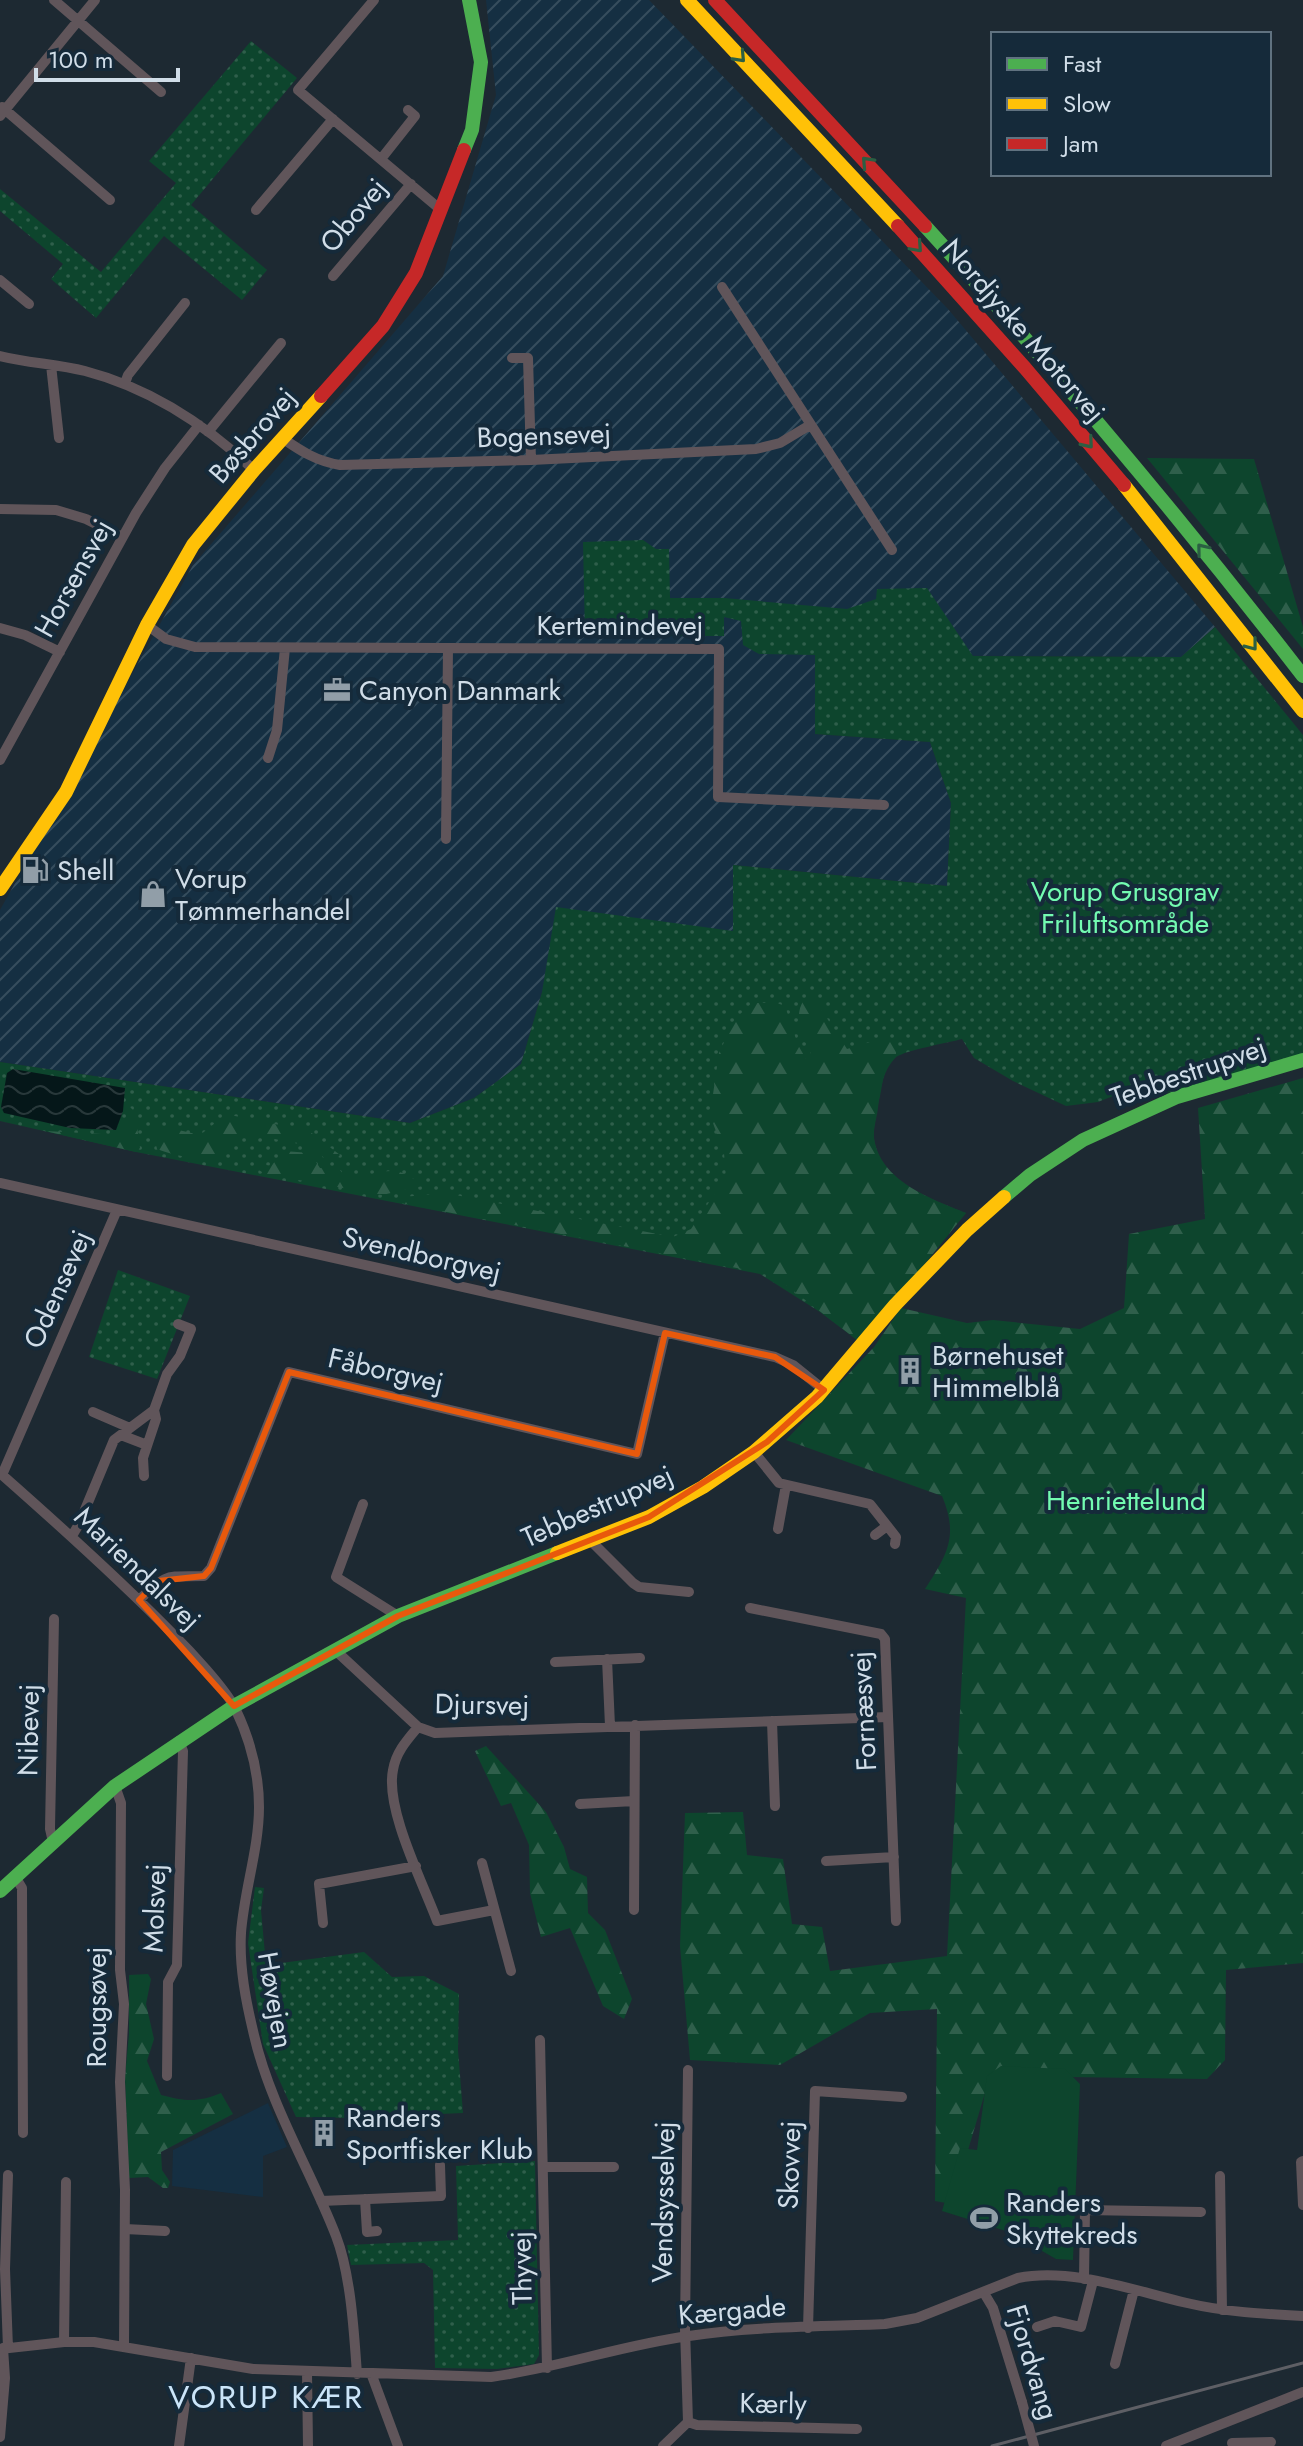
<svg xmlns="http://www.w3.org/2000/svg" width="1303" height="2446" font-family="Jost,sans-serif">
<style>
.industrial{fill:url(#industrial-furrows)}
.built{fill:#152f42}
.grass{fill:url(#grass-dots)}
.forest{fill:url(#forest-firs)}
.garden{fill:#0d452d}
.water{fill:url(#water-waves)}
.lines{fill:none;stroke-linecap:round;stroke-linejoin:round}
.street{stroke:#60555a;stroke-width:10}
.fast{stroke:#4caf50;stroke-width:14}
.slow{stroke:#ffc107;stroke-width:14}
.jam{stroke:#c62828;stroke-width:14}
.rail{stroke:#5e5f65;stroke-width:3}
.street-bridge{stroke:#60555a;stroke-width:10}
.oneway{stroke:#2b5f43}
.marked{fill:none;stroke:#e8590c;stroke-width:6;stroke-linejoin:round}
.labels{text-anchor:middle;stroke-width:8;stroke-linejoin:round;paint-order:stroke}
.street-label{font-size:28px;fill:#d0dde8;stroke:#152a3a}
.poi-label{font-size:28px;fill:#d0dde8;stroke:#152a3a;text-anchor:start}
.park-label{font-size:28px;fill:#73fbb1;stroke:#152a3a}
.quarter-label{font-size:32px;letter-spacing:2px;fill:#cbe5f9;stroke:#152a3a}
</style>
<defs>
<pattern id="industrial-furrows" width="10" height="10" patternUnits="userSpaceOnUse" patternTransform="scale(2)"><rect width="10" height="10" fill="#152f42"/><path d="M-1 1l2-2M0 10L10 0M9 11l2-2" fill="none" stroke="#364d5d"/></pattern>
<pattern id="grass-dots" width="8" height="8" patternUnits="userSpaceOnUse" patternTransform="scale(2)"><rect width="8" height="8" fill="#0d452d"/><path d="M2 2h.1M6 6h.1" fill="none" stroke="#2f5f4b" stroke-width="1.8" stroke-linecap="round"/></pattern>
<pattern id="forest-firs" width="22" height="20" patternUnits="userSpaceOnUse" patternTransform="scale(2)"><rect width="22" height="20" fill="#0d452d"/><path d="M5 1l3.5 6h-7zM16 11l3.5 6h-7z" fill="#2f5f4b"/></pattern>
<pattern id="water-waves" width="16" height="10" patternUnits="userSpaceOnUse" patternTransform="scale(2)"><rect width="16" height="10" fill="#051719"/><path d="M0 5q4-4 8 0t8 0" fill="none" stroke="#28383a"/></pattern>
</defs>
<rect width="100%" height="100%" fill="#1d2932"/>
<!-- industrial -->
<path class="industrial" d="M486,0H649L948,309L1215,627L1181,657L816,655L815,734L930,742L951,803L947,886L733,865V931L542,992L521,1064L474,1098L410,1123L0,1062V910L193,565L443,276L496,95Z"/>
<!-- built -->
<path class="built" d="M268,2103L287,2147L263,2156V2197L172,2186L173,2150Z"/>
<!-- grass -->
<path class="grass" d="M251,41L297,78L191,205L267,270L242,300L164,236L96,318L51,279L63,264L0,211V189L101,272L176,183L149,161Z
M643,540L656,549H669L670,598H724L847,609L876,599L877,589L927,588L973,656L1181,657L1215,627L1303,735V1053L1189,1088L1161,1094L1141,1085L1098,1102L1066,1106L1013,1081L974,1058L962,1039C947,1043 907,1050 896,1057C883,1065 883,1083 880,1096C877,1108 873,1126 874,1139C880,1181 931,1199 966,1213L857,1340L820,1312L760,1274L136,1152L0,1121V1062L410,1123L474,1098L521,1064L542,992L556,907L733,931V865L947,886L951,803L930,742L815,734V655L759,654L743,645L741,621L724,617V636H585L583,542Z
M118,1270L190,1296L157,1379L89,1357Z
M255,1887L264,1888L261,1910L266,1965L364,1952L392,1977L424,1976L459,1994L458,2050L463,2113L349,2118L296,2117L263,2044L248,1943Z
M535,2161L539,2355L534,2364L497,2369L435,2368L433,2270L424,2263L351,2265L347,2245L458,2240L456,2166Z"/>
<!-- forest -->
<path class="forest" d="M1147,458L1254,459L1303,627V649Z
M804,1000H812L819,1006L847,1049C862,1045 881,1036 896,1044V1057C883,1070 880,1089 878,1108C877,1117 873,1129 874,1138C880,1181 931,1199 966,1213L923,1266L857,1340L773,1275L395,1202L403,1197L445,1193L673,1237L691,1229L726,1177L724,1153L710,1115L719,1053L735,1019L752,1003H777L785,1006L798,1045L806,1059L812,1056C804,1039 792,1017 804,1000Z
M1303,1078V1963L1226,1970L1225,2060L1207,2079L990,2076L952,2204L935,2201L937,2009L870,2013L780,2065L690,2060L680,1946L685,1813L743,1812L747,1855L783,1859L792,1924L822,1927L830,1971L947,1956L966,1598L925,1589C947,1555 959,1536 942,1496L786,1440L874,1347L901,1308L967,1323L993,1320L1080,1329L1124,1308L1129,1234L1205,1219L1198,1108Z
M130,1107L135,1112L140,1148L136,1152L45,1131L120,1135Z
M224,1116H235L309,1131L340,1155L334,1161L327,1162L319,1152L304,1145L245,1133L234,1137L222,1157C201,1162 176,1156 157,1149L153,1129L157,1125L200,1135Z
M284,1151L310,1153L320,1168L339,1169L345,1176L351,1178C382,1174 396,1161 422,1186L382,1195L265,1174L256,1168L260,1164L271,1166Z
M486,1746L546,1812L564,1847L570,1869L587,1877L588,1913L605,1930L632,1999L624,2019L603,2006L570,1928L541,1937L530,1893L529,1845L511,1803L501,1806L475,1751Z
M148,1974L151,1979L146,2004L154,2039L147,2061L161,2095C185,2101 197,2103 221,2093L233,2114L161,2152L162,2170L170,2182L168,2188H163L148,2177L129,2178L125,2077L129,2034V1975Z"/>
<!-- garden -->
<path class="garden" d="M1001,2066L1065,2069L1080,2084L1073,2260L1056,2259L1009,2232L942,2211L960,2148L977,2150L987,2076Z"/>
<!-- water -->
<path class="water" d="M13,1069L125,1088L123,1111L116,1130L70,1128L4,1113L1,1107L7,1073Z"/>
<g class="lines">
<!-- street -->
<path class="street" d="M54,0L161,92
M374,0L298,90L441,210
M2,107L110,200
M0,116L95,0
M381,159L415,116L408,110
M256,210L333,119
M333,276L411,184
M0,280L29,304
M722,287L892,550
M0,356C28,363 57,364 85,371C150,388 205,424 254,470
M512,358H528L531,460
M51,365L59,438
M125,383L128,375L185,303
M208,432L281,343
M282,438C301,451 316,461 340,465L531,460L756,449L780,443L810,425
M0,509L56,510L86,519L122,537
M147,625L166,639L195,647L719,649L718,797L884,805
M0,628L25,635L60,652
M268,758L277,730L285,648
M0,760L136,513L165,468L199,425
M446,839L448,648
M0,1183L775,1357L793,1365L824,1390
M93,1412L130,1428
M121,1435L147,1445
M754,1452L779,1483L870,1504L896,1537L895,1544
M0,1473C59,1525 117,1577 173,1634C190,1651 224,1687 235,1708C250,1739 259,1773 259,1807C259,1849 244,1891 241,1933C239,1967 246,2002 254,2035C270,2105 310,2169 336,2236C351,2275 354,2333 357,2374
M2,1475L117,1210
M144,1476L143,1458L156,1419L154,1410
M363,1504L336,1577L398,1616
M778,1529L786,1485
M875,1535L887,1526
M72,1536L79,1524L114,1440L154,1410L167,1374L180,1356L191,1329L178,1324
M591,1541L633,1583L639,1587L689,1592
M139,1600C168,1572 166,1577 204,1576L211,1568L289,1372L637,1454L665,1333
M750,1608L881,1634L885,1639L896,1921
M335,1650L418,1727L435,1733L888,1717
M607,1659L610,1726
M555,1662L640,1658
M772,1721L775,1806
M418,1727C407,1740 396,1752 393,1770C385,1809 423,1883 437,1921L494,1910
M115,1786L121,1803L120,1970L124,2004L120,2082L125,2190L124,2345
M580,1804L634,1801
M53,1842L50,1829L54,1619
M826,1861L894,1857
M482,1863L511,1971
M16,1878L22,1888L23,2133
M634,1910L635,1725
M323,1923L319,1884L416,1866
M540,2040L547,2368
M167,2076L168,1982L177,1965L183,1751L179,1741
M1303,2161L1301,2162L1303,2205
M543,2167H614
M8,2175L5,2269L8,2348
M1220,2176L1222,2310
M365,2199L367,2232L377,2231
M321,2201L441,2196L440,2165
M125,2229L165,2231
M1084,2279L1085,2210L1201,2212
M984,2293L993,2308L1022,2402
M1037,2327L1055,2321L1081,2327L1093,2281
M808,2328L815,2091L902,2097
M64,2342L66,2182
M0,2349L64,2342H94L253,2369L491,2377C558,2368 622,2345 689,2336C754,2326 819,2327 885,2324L917,2318L1018,2278C1071,2267 1135,2291 1187,2303C1225,2312 1264,2314 1303,2316
M1115,2364L1134,2290
M307,2372L308,2446
M371,2373L398,2446
M688,2422L697,2425L857,2429
M0,2437L5,2378L3,2348
M1232,2443L1271,2442
M179,2446L191,2358
M663,2446L688,2422L685,2329L688,2070
M1166,2446L1303,2392"/>
<!-- fast -->
<path class="fast" d="M464,150L472,130L481,62L469,0
M925,226C1057,371 1183,521 1303,676
M1004,1197L1030,1175L1083,1140L1177,1097L1303,1060
M0,1891L115,1786L234,1706L398,1616L557,1553"/>
<!-- slow -->
<path class="slow" d="M687,0L898,226
M1124,485L1303,711
M0,889L66,792L147,625L193,545L254,470L321,396
M557,1553L649,1517L703,1487L754,1452L817,1397L895,1305L967,1230L1004,1197"/>
<!-- jam -->
<path class="jam" d="M715,0L925,226
M898,226L1025,368L1124,485
M321,396L383,326L416,273L464,150"/>
<!-- rail -->
<path class="rail" d="M992,2446L1303,2363"/>
<!-- street-bridge -->
<path class="street-bridge" d="M1022,2402L1034,2446"/>
</g>
<!-- one-way arrows -->
<defs><path id="oneway-chevron" d="M-2-3.5L2.5 0L-2 3.5" fill="none" stroke-width="1.6" stroke-linecap="round" stroke-linejoin="round" transform="scale(2)"/></defs>
<g class="oneway">
<use href="#oneway-chevron" transform="translate(740 57) rotate(47)"/>
<use href="#oneway-chevron" transform="translate(867 162) rotate(-133)"/>
<use href="#oneway-chevron" transform="translate(917 247) rotate(48)"/>
<use href="#oneway-chevron" transform="translate(1088 443) rotate(50)"/>
<use href="#oneway-chevron" transform="translate(1202 549) rotate(-129)"/>
<use href="#oneway-chevron" transform="translate(1252 645) rotate(52)"/>
</g>
<!-- marked area -->
<path class="marked" d="M665,1333L775,1357L824,1390L767,1442L649,1517L398,1616L234,1706L139,1600L158,1581L204,1576L211,1568L289,1372L637,1454Z"/>
<!-- icons -->
<defs>
<g id="office-bare" transform="scale(2.16)"><path d="M-6-3h4V-5.5h4V-3h4V5H-6ZM-1-4.5V-3h2v-1.5ZM-6 0V1H6V0Z" fill="#919ea8" stroke="#152a3a" stroke-width="2.5" paint-order="stroke"/></g>
<g id="fuel-bare" transform="scale(2.16)"><path d="M-5.5-6h7V0h2V4h1.3V-2.5L3-4.5l.8-.8L6-3V5H2.5V1h-1V6h-7ZM-4.2-4.7v3.2H.2V-4.7Z" fill="#919ea8" stroke="#152a3a" stroke-width="2.5" paint-order="stroke"/></g>
<g id="shop-bare" transform="scale(2.16)"><path d="M-5-2.5h2.3a2.7 3.5 0 0 1 5.4 0H5L5.5 6h-11ZM-1.5-2.5h3a1.5 2.3 0 0 0-3 0Z" fill="#919ea8" stroke="#152a3a" stroke-width="2.5" paint-order="stroke"/></g>
<g id="building-bare" transform="scale(2.16)"><path d="M-4-6H4V6H1V3H-1V6H-4ZM-2.5-4.3h1.7v1.8h-1.7ZM.8-4.3h1.7v1.8H.8ZM-2.5-1h1.7V.8h-1.7ZM.8-1h1.7V.8H.8Z" fill="#919ea8" stroke="#152a3a" stroke-width="2.5" paint-order="stroke"/></g>
<g id="stadium-bare" transform="scale(2.16)"><path d="M0-5a6.5 5 0 1 0 0 10a6.5 5 0 1 0 0-10ZM-3.5-1.8h7v3.6h-7Z" fill="#919ea8" stroke="#152a3a" stroke-width="2.5" paint-order="stroke"/></g>
</defs>
<g fill-rule="evenodd">
<use href="#office-bare" x="337" y="690"/>
<use href="#fuel-bare" x="35" y="870"/>
<use href="#shop-bare" x="153" y="894"/>
<use href="#building-bare" x="910" y="1371"/>
<use href="#building-bare" x="324" y="2133"/>
<use href="#stadium-bare" x="984" y="2218"/>
</g>
<g class="labels">
<!-- street labels -->
<g class="street-label">
<text transform="translate(353 215) rotate(-50)" y="10">Obovej</text>
<text transform="translate(1024 330) rotate(49)" y="10">Nordjyske Motorvej</text>
<text transform="translate(252 435) rotate(-49)" y="10">Bøsbrovej</text>
<text transform="translate(544 435) rotate(-2)" y="10">Bogensevej</text>
<text transform="translate(73 578) rotate(-61)" y="10">Horsensvej</text>
<text x="620" y="635">Kertemindevej</text>
<text transform="translate(1188 1072) rotate(-19)" y="10">Tebbestrupvej</text>
<text transform="translate(422 1254) rotate(13)" y="10">Svendborgvej</text>
<text transform="translate(57 1289) rotate(-66)" y="10">Odensevej</text>
<text transform="translate(386 1370) rotate(13)" y="10">Fåborgvej</text>
<text transform="translate(597 1506) rotate(-24)" y="10">Tebbestrupvej</text>
<text transform="translate(138 1568) rotate(44)" y="10">Mariendalsvej</text>
<text transform="translate(482 1704) rotate(1)" y="10">Djursvej</text>
<text transform="translate(863 1711) rotate(-93)" y="10">Fornæsvej</text>
<text transform="translate(28 1730) rotate(-89)" y="10">Nibevej</text>
<text transform="translate(154 1908) rotate(-88)" y="10">Molsvej</text>
<text transform="translate(276 2000) rotate(80)" y="10">Høvejen</text>
<text transform="translate(96 2007) rotate(-90)" y="10">Rougsøvej</text>
<text transform="translate(789 2165) rotate(-88)" y="10">Skovvej</text>
<text transform="translate(663 2202) rotate(-89)" y="10">Vendsysselvej</text>
<text transform="translate(521 2268) rotate(-91)" y="10">Thyvej</text>
<text transform="translate(732 2310) rotate(-5)" y="10">Kærgade</text>
<text transform="translate(1033 2362) rotate(73)" y="10">Fjordvang</text>
<text transform="translate(773 2403) rotate(1)" y="10">Kærly</text>
</g>
<!-- poi labels -->
<g class="poi-label">
<text x="359" y="700">Canyon Danmark</text>
<text x="57" y="880">Shell</text>
<text x="175" y="888">Vorup<tspan x="175" dy="32">Tømmerhandel</tspan></text>
<text x="932" y="1365">Børnehuset<tspan x="932" dy="32">Himmelblå</tspan></text>
<text x="346" y="2127">Randers<tspan x="346" dy="32">Sportfisker Klub</tspan></text>
<text x="1006" y="2212">Randers<tspan x="1006" dy="32">Skyttekreds</tspan></text>
</g>
<!-- park labels -->
<g class="park-label">
<text x="1125" y="901">Vorup Grusgrav<tspan x="1125" dy="32">Friluftsområde</tspan></text>
<text x="1126" y="1510">Henriettelund</text>
</g>
<!-- quarter labels -->
<g class="quarter-label">
<text x="266" y="2408">VORUP KÆR</text>
</g>
</g>
<!-- legend -->
<rect x="991" y="32" width="280" height="144" fill="#152a3a" stroke="#607280" stroke-width="2"/>
<rect x="1007" y="58" width="40" height="12" fill="#4caf50" stroke="#607280" stroke-width="2"/>
<text x="1063" y="72" font-size="24" fill="#d0dde8">Fast</text>
<rect x="1007" y="98" width="40" height="12" fill="#ffc107" stroke="#607280" stroke-width="2"/>
<text x="1063" y="112" font-size="24" fill="#d0dde8">Slow</text>
<rect x="1007" y="138" width="40" height="12" fill="#c62828" stroke="#607280" stroke-width="2"/>
<text x="1063" y="152" font-size="24" fill="#d0dde8">Jam</text>
<!-- scale -->
<path d="M36 68v12h142v-12" fill="none" stroke="#d0dde8" stroke-width="4"/>
<text x="48" y="68" font-size="24" fill="#d0dde8" stroke="#152a3a" stroke-width="6" paint-order="stroke">100 m</text>
</svg>
